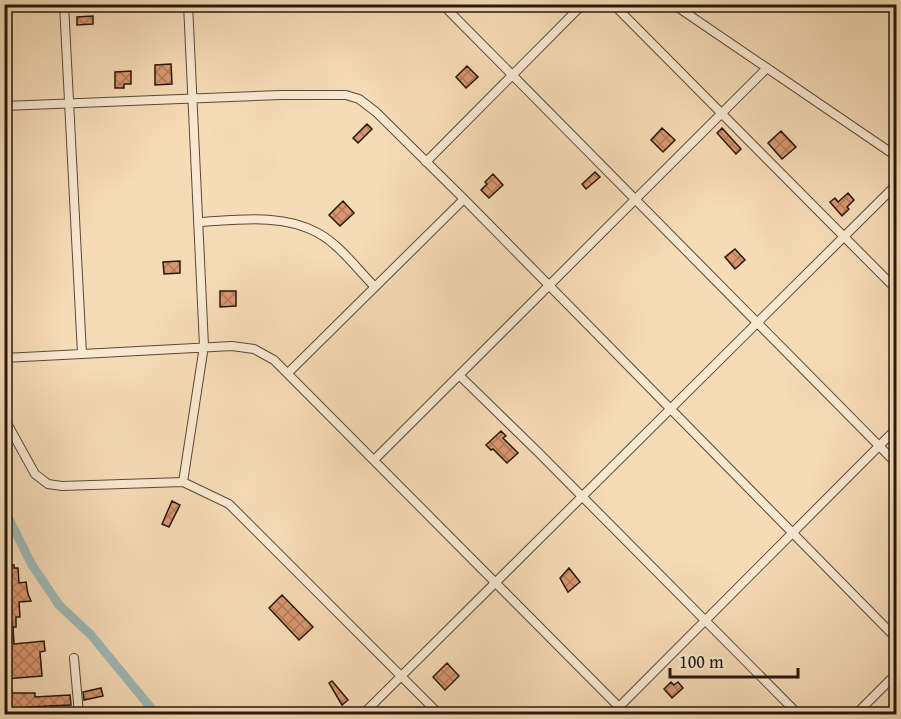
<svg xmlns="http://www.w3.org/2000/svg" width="901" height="719" font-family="'Gentium Book Plus',serif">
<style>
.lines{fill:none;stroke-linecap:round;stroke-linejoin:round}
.canal{stroke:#9fb9b7;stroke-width:9}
.building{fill:url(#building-cross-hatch);stroke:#271811;stroke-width:1.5}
.street-casing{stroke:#5a493a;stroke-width:10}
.street{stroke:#f8e8d0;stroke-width:8}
</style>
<defs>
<pattern id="building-cross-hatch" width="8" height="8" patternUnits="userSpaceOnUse" patternTransform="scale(1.5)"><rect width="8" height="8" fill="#da976f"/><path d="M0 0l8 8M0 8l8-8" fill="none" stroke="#b17a5a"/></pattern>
</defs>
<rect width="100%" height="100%" fill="#f5dbb6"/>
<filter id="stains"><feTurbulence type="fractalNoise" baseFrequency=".00333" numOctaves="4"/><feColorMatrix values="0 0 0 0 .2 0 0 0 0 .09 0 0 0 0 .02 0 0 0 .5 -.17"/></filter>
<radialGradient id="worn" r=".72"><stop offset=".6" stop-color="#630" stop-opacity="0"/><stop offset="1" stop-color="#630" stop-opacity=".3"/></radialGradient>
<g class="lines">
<!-- canal -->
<path class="canal" d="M4,509L32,565L59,605L91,635L156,714"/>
</g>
<!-- building -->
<path class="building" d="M93,16V24L77,25V17Z
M171,64L172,84L155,85V65Z
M467,66L478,77L466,88L456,77Z
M131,71V84H124V88H115V72Z
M367,124L372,129L358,143L353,138Z
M662,128L675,140L663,152L651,140Z
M722,128L741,149L736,154L717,133Z
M781,131L796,147L782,159L768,143Z
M595,172L600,177L586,189L582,184Z
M493,174L503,185L489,198L481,190L487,184L485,182Z
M848,193L854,200L847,207L849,209L842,216L830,202L835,198L838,202Z
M343,201L354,213L340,226L329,215Z
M735,249L745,260L735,269L725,257Z
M180,261V273L164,274L163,262Z
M220,291H236V306L220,307Z
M501,431L506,436L503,438L518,453L507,463L493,449L491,450L486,445Z
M172,501L180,505L169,527L162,524Z
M4,565H14V568H18L19,583L26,582L28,594L31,601L19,602L20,617H16V627H13L14,644L44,641L45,651L40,652L42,676L4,679Z
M569,568L580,582L568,592L560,578Z
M282,595L313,627L299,640L269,608Z
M447,663L459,676L445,690L433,677Z
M332,681L348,700L342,705L329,683Z
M671,682L674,685L678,682L683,688L672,698L664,689Z
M101,688L103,696L84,700L83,692Z
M4,691H12V693H35V697L70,695L71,705L28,707L29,714H4Z"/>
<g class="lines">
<!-- street casing -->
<g class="street-casing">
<path id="street" d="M442,4L896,463
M613,4L896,289
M673,4L896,156
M4,106L281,95H346L359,99L376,112L464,199L896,638
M426,162L583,4
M198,222C237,220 283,213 318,233C340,245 357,269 375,287
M82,354L232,346L254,349L274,360L626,714
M4,358L82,354L64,4
M289,372L464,199
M459,375L539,453L798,714
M4,418L35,474L48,484L62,486L183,482L229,504L439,714
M374,460L767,68
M183,482L204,346L188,4
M74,658L79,714
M619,707L896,429
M363,714L896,185
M856,714L896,674"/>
</g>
<!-- street -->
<use href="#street" class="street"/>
</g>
<!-- margin -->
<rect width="901" height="719" fill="none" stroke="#f5dbb6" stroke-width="24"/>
<rect x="6" y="6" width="889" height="707" fill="none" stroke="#271811" stroke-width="3"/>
<rect x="12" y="12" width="877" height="695" fill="none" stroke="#271811" stroke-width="1.5"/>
<!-- scale -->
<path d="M670 668v9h128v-9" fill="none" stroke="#271811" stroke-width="3"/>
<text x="679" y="668" font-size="18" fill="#271811" stroke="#f8e8d0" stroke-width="4.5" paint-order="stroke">100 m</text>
<rect width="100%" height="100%" filter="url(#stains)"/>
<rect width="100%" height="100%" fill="url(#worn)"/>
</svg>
